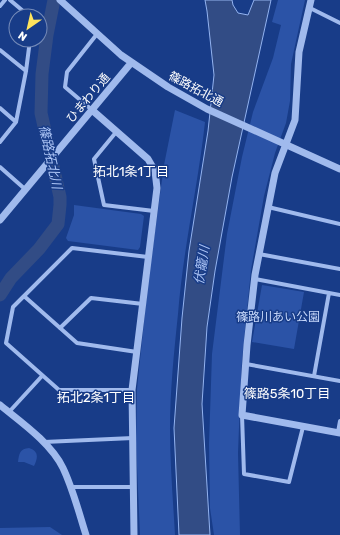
<svg xmlns="http://www.w3.org/2000/svg" width="340" height="535" font-family="Rubik,'Noto Sans JP',sans-serif">
<style>
.green{fill:#2b53a7}
.water{fill:#324c85;stroke:#93b3f0}
.lines{fill:none;stroke-linecap:round;stroke-linejoin:round}
.river{stroke:#324c85;stroke-width:13}
.minor{stroke:#a0baed;stroke-width:4}
.tertiary{stroke:#a0baed;stroke-width:7}
.labels{text-anchor:middle;stroke-width:3;stroke-linejoin:round;paint-order:stroke}
.street-label{font-size:12px;fill:#fff;stroke:#183c88}
.park-label{font-size:12px;fill:#c6d7fa;stroke:#183c88}
.water-label{font-size:13px;font-style:italic;fill:#acc4f5;stroke:#183c88}
.neighbourhood-label{font-size:13px;fill:#fff;stroke:#183c88}
</style>
<rect width="100%" height="100%" fill="#183c88"/>
<!-- green -->
<path class="green" d="M278,0H305L291,64L290,101L286,123L275,153L264,196L251,270L242,360L240,402L238,453L240,535H214L210,508L209,444L212,354L227,234L242,157L253,112L273,58L281,25L272,22Z
M175,110L205,122C198,186 183,249 178,314C174,352 170,391 170,429C170,464 173,500 175,535H140L136,443L137,389L148,283L164,165Z
M74,205L141,214L144,216L140,247L138,250L68,241L66,238L74,215Z
M262,285L304,292L294,349L252,342Z
M29,448C39,451 38,458 34,466L24,462H18C19,453 20,449 29,448Z
M50,527L62,535H0V528Z"/>
<!-- water -->
<path class="water" d="M205,0H232L233,5L238,13L248,15L254,0H271L232,177L215,271L207,327L202,404L210,535H179L174,428L182,318L189,251L208,131L214,75L207,11Z"/>
<g class="lines">
<!-- river -->
<path class="river" d="M0,295L11,278L39,249L58,224L60,205V197L41,113L42,74L47,35L54,0"/>
<!-- minor -->
<path class="minor" d="M10,0L29,16
M0,6L5,0
M310,8L340,23
M0,50L26,71
M0,108L16,122
M92,110L65,87L67,72L97,34
M117,131L94,159L104,205L154,211
M0,142L16,122L26,71L30,40
M0,167L26,190
M268,207L340,224
M259,254L340,269
M255,279L340,295
M24,296L77,343L137,352
M60,328L91,298L143,304
M246,364L340,381
M314,376L329,293
M132,390H59L6,343L13,307L72,248L148,257
M9,412L42,376
M242,415L244,474L289,482L303,427
M338,432L340,421
M44,442L133,438
M71,487H133"/>
<!-- tertiary -->
<path class="tertiary" d="M60,0L121,55L168,87L207,109L340,169
M311,0L299,52L295,120L275,173L255,275L247,345L242,415L340,433
M92,110L148,159L155,171L157,188L132,390L134,535
M0,220L131,63
M0,405C21,422 51,443 63,468C73,489 79,513 86,535"/>
</g>
<g class="labels">
<!-- street labels -->
<g class="street-label">
<text transform="translate(196 89) rotate(28)" y="4">篠路拓北通</text>
<text transform="translate(88 98) rotate(-50)" y="4">ひまわり通</text>
</g>
<!-- park labels -->
<g class="park-label">
<text x="278" y="321">篠路川あい公園</text>
</g>
<!-- water labels -->
<g class="water-label">
<text transform="translate(51 157) rotate(78)" y="5">篠路拓北川</text>
<text transform="translate(201 265) rotate(-81)" y="5">伏籠川</text>
</g>
<!-- neighbourhood labels -->
<g class="neighbourhood-label">
<text x="131" y="176">拓北1条1丁目</text>
<text x="287" y="398">篠路5条10丁目</text>
<text x="96" y="402">拓北2条1丁目</text>
</g>
</g>
<!-- north arrow -->
<g transform="translate(28 28) rotate(214)"><circle r="19" fill="#183c88" stroke="#748ab8"/>
<path d="M0-3L7 15L0 10L-7 15Z" fill="#ffe45d"/>
<text y="-6" font-size="11" font-weight="bold" text-anchor="middle" fill="#ffffff">N</text>
</g>
</svg>
